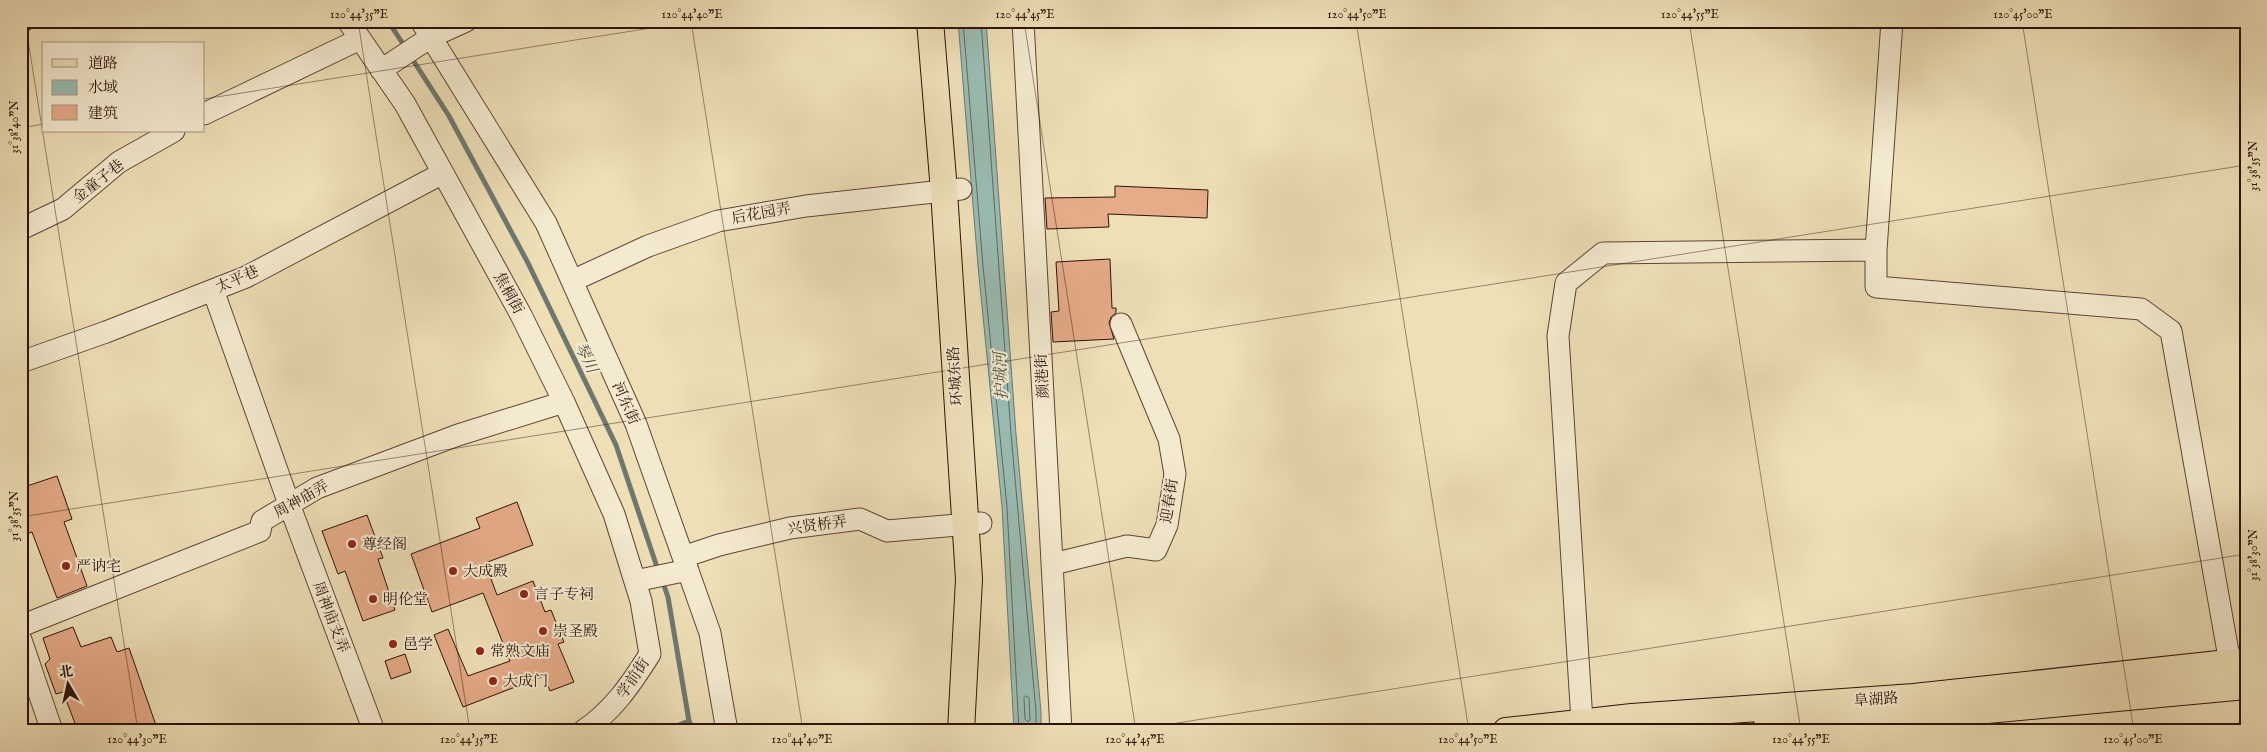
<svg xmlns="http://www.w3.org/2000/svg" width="2267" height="752" font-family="'IM FELL English','Noto Serif SC',serif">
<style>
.water{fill:#9abcb3;stroke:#6e786f}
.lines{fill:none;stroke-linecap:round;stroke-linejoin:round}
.shore{stroke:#64675e;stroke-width:1}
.stream{stroke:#6e786f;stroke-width:5}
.building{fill:#e6ab89;stroke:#2d1208}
.minor-casing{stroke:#5d4534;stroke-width:23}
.major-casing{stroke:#2d1208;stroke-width:28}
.minor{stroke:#f4ead0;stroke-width:21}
.major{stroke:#eedfb7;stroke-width:26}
.ticks{fill:none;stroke:#2d1208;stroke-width:1;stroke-opacity:0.45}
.poi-dot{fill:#8f2418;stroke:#f4ead0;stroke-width:2}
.labels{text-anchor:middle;stroke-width:4;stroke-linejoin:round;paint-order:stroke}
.street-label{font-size:15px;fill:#2d1208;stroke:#f4ead0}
.poi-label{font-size:15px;fill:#2d1208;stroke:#f4ead0;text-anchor:start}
.water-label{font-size:16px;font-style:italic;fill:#534e44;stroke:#f4ead0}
.neatline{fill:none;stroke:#2d1208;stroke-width:2}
.ticks-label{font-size:12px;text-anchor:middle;fill:#2d1208}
</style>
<rect width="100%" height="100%" fill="#eedfb7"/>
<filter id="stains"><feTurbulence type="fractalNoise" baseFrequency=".004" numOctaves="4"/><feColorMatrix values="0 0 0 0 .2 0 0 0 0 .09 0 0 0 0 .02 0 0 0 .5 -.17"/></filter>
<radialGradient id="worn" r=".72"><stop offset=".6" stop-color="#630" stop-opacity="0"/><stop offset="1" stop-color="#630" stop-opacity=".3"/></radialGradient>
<!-- water -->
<path class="water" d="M958,21H986L1016,434L1041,712V731H1014L1002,507L978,266Z"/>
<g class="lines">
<!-- shore -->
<path class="shore" d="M963,21L983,266L1007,507L1019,731
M981,21L1011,434L1036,712V731
M1026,696L1029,698L1030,720L1028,722L1025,719L1024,698Z"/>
<!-- stream -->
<path class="stream" d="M388,21L405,47
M411,57L449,116L528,263L616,445L658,570
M662,580L668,597L689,721L694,731
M664,731L689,721"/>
</g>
<!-- building -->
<path class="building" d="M1115,186L1208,190L1207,218L1108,214L1109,227L1047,229L1045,198L1115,197Z
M1110,259L1112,308H1116V313L1111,317L1109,323L1114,339L1053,342L1051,312L1059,311L1056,262Z
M57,476L72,519L64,522L87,586L57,598L32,532L21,536V488Z
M517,502L533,545L485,563L497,595L533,581L545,612L551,610L564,642L558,644L574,682L550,691L544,676L463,707L434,635L448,629L468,676L510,661L483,593L432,612L411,554L480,528L476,518Z
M367,515L383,558L378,559L395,610L363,621L345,571L338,574L322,531Z
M73,627L81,647L111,637L117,652L129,648L158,731H78L63,692L56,694L45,664L50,659L43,638Z
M405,654L411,672L391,679L385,661Z"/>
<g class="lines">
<!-- minor casing -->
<g class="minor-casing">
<path id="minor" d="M348,21L405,104L521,315L564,402L614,514L641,601L650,654C631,684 613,711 583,731
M421,21L546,223L636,424L710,633L727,731
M1023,21L1061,731
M21,22L23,21
M381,70L431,37L466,21
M204,114L360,39
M21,229L63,209L119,162L174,131
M1876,250L1892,21
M572,281L648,246L718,221L806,206L961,189
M213,290L289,504L374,731
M21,362L106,332L246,277L443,173
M683,557L719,545L790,528L860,519L887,531L981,523
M1053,564L1127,546L1156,550L1167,525L1175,474L1169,439L1121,324
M635,581L688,570
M21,626L260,531L262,521L317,488L458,435L564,402
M21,640L52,731
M1582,722L1558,336L1566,283L1603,253L1876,250V287L2141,309L2171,331L2230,663"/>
</g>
<!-- major casing -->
<g class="major-casing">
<path id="major" d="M930,21L944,191L969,579L961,731
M1506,731L1632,717L1914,697L2246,661
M1764,731L2246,686"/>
</g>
<!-- minor -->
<use href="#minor" class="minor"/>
<!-- major -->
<use href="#major" class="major"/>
</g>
<!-- ticks -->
<path class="ticks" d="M25,21L138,731M358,21L470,731M691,21L803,731M1024,21L1136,731M1356,21L1469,731M1689,21L1801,731M2022,21L2134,731M204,99L695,21M21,128L44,124M21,517L2246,165M1127,731L2246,554"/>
<!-- markers -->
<g class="poi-dot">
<circle cx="352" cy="544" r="5"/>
<circle cx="66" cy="566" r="5"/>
<circle cx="453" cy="571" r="5"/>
<circle cx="524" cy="594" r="5"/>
<circle cx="373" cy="599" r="5"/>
<circle cx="543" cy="631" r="5"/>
<circle cx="393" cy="644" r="5"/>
<circle cx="480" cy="651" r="5"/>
<circle cx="493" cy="681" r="5"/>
</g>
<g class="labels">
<!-- street labels -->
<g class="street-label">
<text transform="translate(98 181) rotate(-38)" y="5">金童子巷</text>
<text transform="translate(761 213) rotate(-10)" y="5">后花园弄</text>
<text transform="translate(237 279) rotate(-24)" y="5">太平巷</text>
<text transform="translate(509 293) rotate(61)" y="5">焦桐街</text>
<text transform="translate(955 376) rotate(-94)" y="5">环城东路</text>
<text transform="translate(1042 376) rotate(-93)" y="5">颜港街</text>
<text transform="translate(626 403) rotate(66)" y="5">河东街</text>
<text transform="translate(301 499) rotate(-29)" y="5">周神庙弄</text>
<text transform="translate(1169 501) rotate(-81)" y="5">迎春街</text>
<text transform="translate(817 525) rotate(-8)" y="5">兴贤桥弄</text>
<text transform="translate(331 617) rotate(69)" y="5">周神庙支弄</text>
<text transform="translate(633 678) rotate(-56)" y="5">学前街</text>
<text transform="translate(1876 699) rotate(-4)" y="5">阜湖路</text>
</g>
<!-- poi labels -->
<g class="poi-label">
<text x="362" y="549">尊经阁</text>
<text x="76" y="571">严讷宅</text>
<text x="463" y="576">大成殿</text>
<text x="534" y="599">言子专祠</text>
<text x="383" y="604">明伦堂</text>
<text x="553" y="636">崇圣殿</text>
<text x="403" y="649">邑学</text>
<text x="490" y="656">常熟文庙</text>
<text x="503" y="686">大成门</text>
</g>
<!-- water labels -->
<g class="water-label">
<text transform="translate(587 357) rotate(64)" y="6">琴川</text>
<text transform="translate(1000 376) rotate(-93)" y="6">护城河</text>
</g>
</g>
<!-- margin -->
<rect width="2267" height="752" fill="none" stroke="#eedfb7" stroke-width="55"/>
<!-- legend -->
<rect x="42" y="42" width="162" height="90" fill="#f4ead0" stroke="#a49480"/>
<rect x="52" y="59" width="25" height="8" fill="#eedfb7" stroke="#a49480"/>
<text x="88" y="68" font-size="15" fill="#2d1208">道路</text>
<rect x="52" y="80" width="25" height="15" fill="#9abcb3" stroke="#a49480"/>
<text x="88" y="92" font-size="15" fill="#2d1208">水域</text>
<rect x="52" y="105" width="25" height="15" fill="#e6ab89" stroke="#a49480"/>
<text x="88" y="118" font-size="15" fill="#2d1208">建筑</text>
<!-- north arrow -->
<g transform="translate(68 684) rotate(351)" stroke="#f4ead0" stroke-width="4" paint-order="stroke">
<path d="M0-4L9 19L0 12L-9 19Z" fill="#2d1208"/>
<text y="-8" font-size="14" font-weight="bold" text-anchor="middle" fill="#2d1208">北</text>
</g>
<rect x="28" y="28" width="2212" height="696" class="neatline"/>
<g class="ticks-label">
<text x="359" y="18">120°44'35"E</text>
<text x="692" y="18">120°44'40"E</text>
<text x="1025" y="18">120°44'45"E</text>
<text x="1357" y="18">120°44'50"E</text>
<text x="1690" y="18">120°44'55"E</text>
<text x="2023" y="18">120°45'00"E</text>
<text transform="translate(14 127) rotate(-90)" y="4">31°38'40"N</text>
<text transform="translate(2253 166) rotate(-90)" y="4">31°38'35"N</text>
<text transform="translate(14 516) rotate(-90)" y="4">31°38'35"N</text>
<text transform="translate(2253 555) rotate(-90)" y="4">31°38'30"N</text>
<text x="137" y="743">120°44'30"E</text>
<text x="469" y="743">120°44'35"E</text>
<text x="802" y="743">120°44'40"E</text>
<text x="1135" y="743">120°44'45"E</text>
<text x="1468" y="743">120°44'50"E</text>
<text x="1801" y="743">120°44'55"E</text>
<text x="2133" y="743">120°45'00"E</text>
</g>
<rect width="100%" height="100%" filter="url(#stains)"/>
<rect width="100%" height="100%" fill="url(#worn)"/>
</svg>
